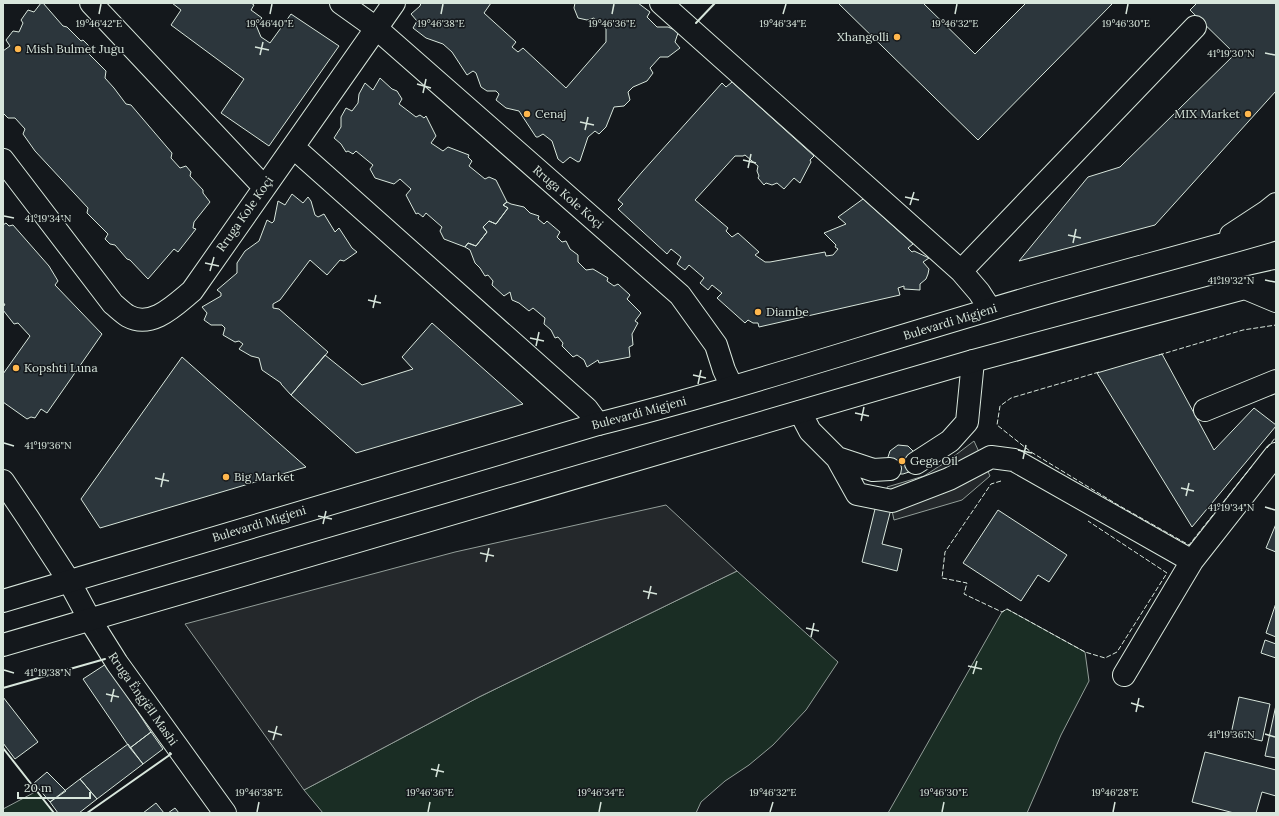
<svg xmlns="http://www.w3.org/2000/svg" width="1279" height="816" font-family="Lora,serif">
<style>
.green{fill:#1a2d24;stroke:#939e99}
.parking{fill:#24282b;stroke:#939e99}
.building{fill:#2c363c;stroke:#d8e6dc}
.lines{fill:none;stroke-linecap:round;stroke-linejoin:round}
.minor-casing{stroke:#d8e6dc;stroke-width:24}
.major-casing{stroke:#d8e6dc;stroke-width:24}
.minor{stroke:#14181c;stroke-width:22}
.major{stroke:#14181c;stroke-width:22}
.fence{stroke:#d8e6dc;stroke-width:1;stroke-dasharray:5 2;stroke-linecap:butt}
.wall{stroke:#d8e6dc;stroke-width:2}
.ticks{fill:none;stroke:#d8e6dc;stroke-width:1.5}
.poi-dot{fill:#ffb74d;stroke:#14181c;stroke-width:1.5}
.labels{text-anchor:middle;stroke-width:3;stroke-linejoin:round;paint-order:stroke}
.poi-label{font-size:12px;fill:#d8e6dc;stroke:#14181c;text-anchor:start}
.street-label{font-size:12px;fill:#d8e6dc;stroke:#14181c}
.ticks-label{font-size:10px;text-anchor:middle;fill:#d8e6dc;stroke:#14181c;stroke-width:3;stroke-linejoin:round;paint-order:stroke}
</style>
<rect width="100%" height="100%" fill="#14181c"/>
<!-- green -->
<path class="green" d="M737,571L838,662L806,710L773,745L749,765L725,781L701,802L696,813H323L304,790L479,697Z
M1007,609L1085,652L1089,681L1061,735L1027,813H888L1002,612Z
M37,791L54,813H3V809Z"/>
<!-- parking -->
<path class="parking" d="M974,441L990,476L962,500L894,520L887,487L924,476L949,460Z
M666,505L737,571L479,697L304,790L185,624L455,552Z"/>
<!-- building -->
<path class="building" d="M41,3H43L63,26L67,27L81,41L83,40L90,47L87,52L106,71L105,78L114,88L126,104L131,105L172,153L171,158L180,168L186,166L191,172L190,176L203,190V193L210,202L194,222L193,228L196,229L178,252L174,249L148,279L130,260L127,259L115,245L110,244L105,239L108,234L87,213L88,208L35,151L23,134L25,129L15,118H8L3,113V51L10,46L6,40L13,31L19,32L23,23L21,20L28,10L34,12Z
M172,3H251L254,5L251,10L262,18L256,25L261,37L270,43L291,14L339,46L269,146L221,113L244,79L171,25L181,10Z
M421,3H491L484,13L516,42L512,47L518,52L523,48L566,88L606,42V29L594,18L587,20L578,18L574,8L575,3H638L650,12L647,17L657,27H668L677,31L678,33L675,42L680,48L668,57H660L651,67L650,68L653,73L647,81L633,87L628,92L630,100L624,106L614,107L606,127L599,134L595,131L588,137L580,161L578,162L570,157L563,163L558,159L552,141L543,134L538,137H536L519,111L506,108L496,100L499,94L496,91H487L481,87L476,73L473,71L467,75L452,52L443,44L426,38L413,28L417,21L411,14L420,6Z
M838,3H923L975,54L1026,3H1113L978,140Z
M1197,3H1276V91L1155,225L1019,261L1088,177L1120,167L1235,54L1190,10Z
M380,78L392,89L397,91L402,99L399,104L416,117L420,115L424,118L426,116L436,136L431,143L443,151L448,147L469,155L468,157L472,161L469,166L485,179L489,177L496,180L507,202L503,205L508,208L496,224L489,221L483,227L487,232L476,246L468,243L465,247L444,239L440,231L442,227L426,213L423,217L418,213L416,214L406,195L411,189L400,179L394,184L375,178L370,169L373,165L356,151L353,154L348,151L346,152L341,144L334,138L341,127V117L346,108L352,111L358,103L359,94L365,83L373,90Z
M732,82L814,156L810,160L811,162L800,183L794,178L784,189L777,183L772,185L766,183L764,185L758,178L759,176L757,171L758,166L745,155L743,156H735L695,200L728,228L726,231L732,237L738,233L759,252L755,255L765,262H770L825,252L826,256L833,255L838,249L835,247L836,245L824,233L846,224L838,217L863,199L913,244L908,248L912,252L914,251L929,258L923,262L929,269L928,274L926,279L920,284V290L904,289V286L898,288L900,295L759,327L758,323H753L748,320L745,323L717,298L722,293L712,285L708,290L700,283L704,278L689,265L685,270L677,264L681,257L671,249L667,254L618,209L623,204L618,200L642,172L722,83L726,87Z
M292,194L303,203L308,197L311,201L315,215L318,217L324,214L335,232L339,228L352,248L357,252L344,261L340,260L327,275L310,260L280,300L273,304V308L279,309L328,352L291,395L281,384V383L262,370L259,358L251,356L239,349L243,344L239,341L235,342L223,335L225,328L222,325H211L204,320L207,313L202,307L221,296V293L217,290L237,273V263L245,251L259,241L267,220L272,223L274,221L278,201L285,205Z
M507,202L511,204L524,207L530,213L539,216L538,219L544,224L547,221L560,232L557,237L562,242L566,241L570,249L578,255V262L586,270L593,269L608,278L607,281L614,286L618,284L630,295L627,299L641,313L635,321L638,323L632,334L633,345L629,347L630,357L599,363L598,360L587,367L584,360L577,355L573,357L562,346L563,343L558,337L555,338L551,330L544,324L545,318L533,308L529,311L519,303L512,300L510,292L504,296L492,285L493,281L488,275L485,276L480,268L475,263L470,250L465,247L468,243L476,246L487,232L483,227L489,221L496,224L508,208L503,205Z
M6,223L9,226L13,225L49,266L58,281L55,285L102,334L47,413L41,409L35,418L31,417L27,419L3,402V374L30,336L18,323L14,324L3,310V306L5,305L3,302V225Z
M432,323L523,404L356,453L291,395L325,355L362,385L413,369L402,357Z
M1162,354L1214,450L1254,408L1276,425V426L1192,527L1097,373Z
M182,357L306,467L100,528L81,499Z
M898,445L908,446L915,453L912,471L903,474H898L887,460L890,451Z
M876,505L891,509L882,544L902,549L897,571L862,562Z
M998,510L1067,555L1049,582L1038,575L1021,601L963,563Z
M1276,524V552L1266,548Z
M1276,603V637L1266,633Z
M1265,640L1276,644V658L1261,653Z
M106,664L151,732L130,748L83,679Z
M3,697L38,742L15,759L3,743Z
M1239,697L1270,704L1262,741L1231,734Z
M1276,705V758L1265,756Z
M151,732L163,749L143,764L130,748Z
M128,744L143,764L97,799L80,779Z
M1205,752L1276,770V796L1262,792L1256,813H1234L1192,802Z
M47,772L66,791L50,802L34,783Z
M80,779L97,799L79,813H58L50,802Z
M156,803L164,813H143Z
M175,808L179,813H168Z"/>
<g class="lines">
<!-- minor casing -->
<g class="minor-casing">
<path id="minor" d="M91,3L264,187
M341,3L376,28L680,295L716,345L724,370L732,387
M661,3L961,271L979,292L990,309
M293,147L587,409L598,424
M3,160L113,304C118,308 123,313 128,316C152,329 175,305 192,291L394,3
M961,271L1195,27
M1205,410L1276,381
M800,412L810,431L837,458L873,470L890,469
M837,458L857,494L892,501L949,479L991,457L1014,460L1192,561
M916,463L950,441L967,422L973,361
M3,481L28,518L69,581L90,620L117,663L225,813
M1124,675L1192,561L1276,454"/>
</g>
<!-- major casing -->
<g class="major-casing">
<path id="major" d="M1231,235L1266,212L1276,204
M1245,288L1276,301
M3,601L598,424C730,391 859,348 989,310C1084,281 1181,257 1276,229
M3,645L973,361L1245,288L1276,281"/>
</g>
<!-- minor -->
<use href="#minor" class="minor"/>
<!-- major -->
<use href="#major" class="major"/>
<!-- fence -->
<path class="fence" d="M1159,355L1243,330L1276,325
M1099,372L1011,398L1000,406L997,425L1031,452L1118,505L1189,545L1252,466
M1267,448L1276,437
M1001,481L991,484L945,552L942,578L967,583L964,594L1002,612L1007,609L1085,652L1105,658L1117,652L1167,573L1088,521"/>
<!-- wall -->
<path class="wall" d="M696,23L715,3
M3,688L105,659
M3,748L54,813
M87,813L171,754L170,753"/>
</g>
<!-- ticks -->
<path class="ticks" d="M99,14L101,4M270,14L272,4M441,14L443,4M612,14L614,4M783,14L786,4M955,14L957,4M1126,14L1128,4M255,47L269,50M1265,53L1275,55M260,55L263,42M417,84L431,88M423,93L426,79M580,122L594,125M585,130L588,117M743,160L756,163M748,168L751,154M905,197L919,200M910,205L914,192M4,216L14,218M1068,235L1081,238M1073,243L1076,229M205,263L219,266M210,271L214,257M1265,280L1275,282M368,300L381,303M373,308L376,295M530,338L544,341M536,346L539,332M693,375L706,378M698,384L701,370M855,413L869,416M861,421L864,407M4,443L14,446M1018,450L1032,453M1023,459L1026,445M155,478L169,481M161,487L164,473M1181,488L1194,491M1186,496L1189,483M1265,507L1275,510M318,516L332,519M323,524L326,511M480,553L494,556M486,562L489,548M643,591L657,594M648,599L651,586M806,628L819,631M811,637L814,623M968,666L982,669M4,670L14,673M973,674L977,661M106,694L119,697M111,702L114,689M1131,703L1144,707M1136,712L1139,698M268,731L282,735M1265,734L1275,737M273,740L277,726M431,769L444,772M436,777L439,764M257,812L259,802M428,812L430,802M599,812L601,802M770,812L773,802M942,812L944,802M1113,812L1115,802"/>
<!-- markers -->
<g class="poi-dot">
<circle cx="897" cy="37" r="4"/>
<circle cx="18" cy="49" r="4"/>
<circle cx="527" cy="114" r="4"/>
<circle cx="1248" cy="114" r="4"/>
<circle cx="758" cy="312" r="4"/>
<circle cx="16" cy="368" r="4"/>
<circle cx="902" cy="461" r="4"/>
<circle cx="226" cy="477" r="4"/>
</g>
<g class="labels">
<!-- poi labels -->
<g class="poi-label">
<text x="889" y="41" text-anchor="end">Xhangolli</text>
<text x="26" y="53">Mish Bulmet Jugu</text>
<text x="535" y="118">Cenaj</text>
<text x="1240" y="118" text-anchor="end">MIX Market</text>
<text x="766" y="316">Diambe</text>
<text x="24" y="372">Kopshti Luna</text>
<text x="910" y="465">Gega Oil</text>
<text x="234" y="481">Big Market</text>
</g>
<!-- street labels -->
<g class="street-label">
<text transform="translate(568 197) rotate(41)" y="4">Rruga Kole Koçi</text>
<text transform="translate(245 214) rotate(-55)" y="4">Rruga Kole Koçi</text>
<text transform="translate(950 322) rotate(-17)" y="4">Bulevardi Migjeni</text>
<text transform="translate(639 413) rotate(-15)" y="4">Bulevardi Migjeni</text>
<text transform="translate(259 524) rotate(-17)" y="4">Bulevardi Migjeni</text>
<text transform="translate(143 699) rotate(55)" y="4">Rruga Ëngjëll Mashi</text>
</g>
</g>
<g class="ticks-label">
<text x="99" y="27">19°46'42"E</text>
<text x="270" y="27">19°46'40"E</text>
<text x="441" y="27">19°46'38"E</text>
<text x="612" y="27">19°46'36"E</text>
<text x="783" y="27">19°46'34"E</text>
<text x="955" y="27">19°46'32"E</text>
<text x="1126" y="27">19°46'30"E</text>
<text x="1231" y="57">41°19'30"N</text>
<text x="48" y="222">41°19'34"N</text>
<text x="1231" y="284">41°19'32"N</text>
<text x="48" y="449">41°19'36"N</text>
<text x="1231" y="511">41°19'34"N</text>
<text x="48" y="676">41°19'38"N</text>
<text x="1231" y="738">41°19'36"N</text>
<text x="259" y="796">19°46'38"E</text>
<text x="430" y="796">19°46'36"E</text>
<text x="601" y="796">19°46'34"E</text>
<text x="773" y="796">19°46'32"E</text>
<text x="944" y="796">19°46'30"E</text>
<text x="1115" y="796">19°46'28"E</text>
</g>
<!-- border -->
<rect width="1279" height="816" fill="none" stroke="#d8e6dc" stroke-width="8"/>
<!-- scale -->
<path d="M18 792v6h72v-6" fill="none" stroke="#d8e6dc" stroke-width="2"/>
<text x="24" y="792" font-size="12" fill="#d8e6dc" stroke="#14181c" stroke-width="3" paint-order="stroke">20 m</text>
</svg>
